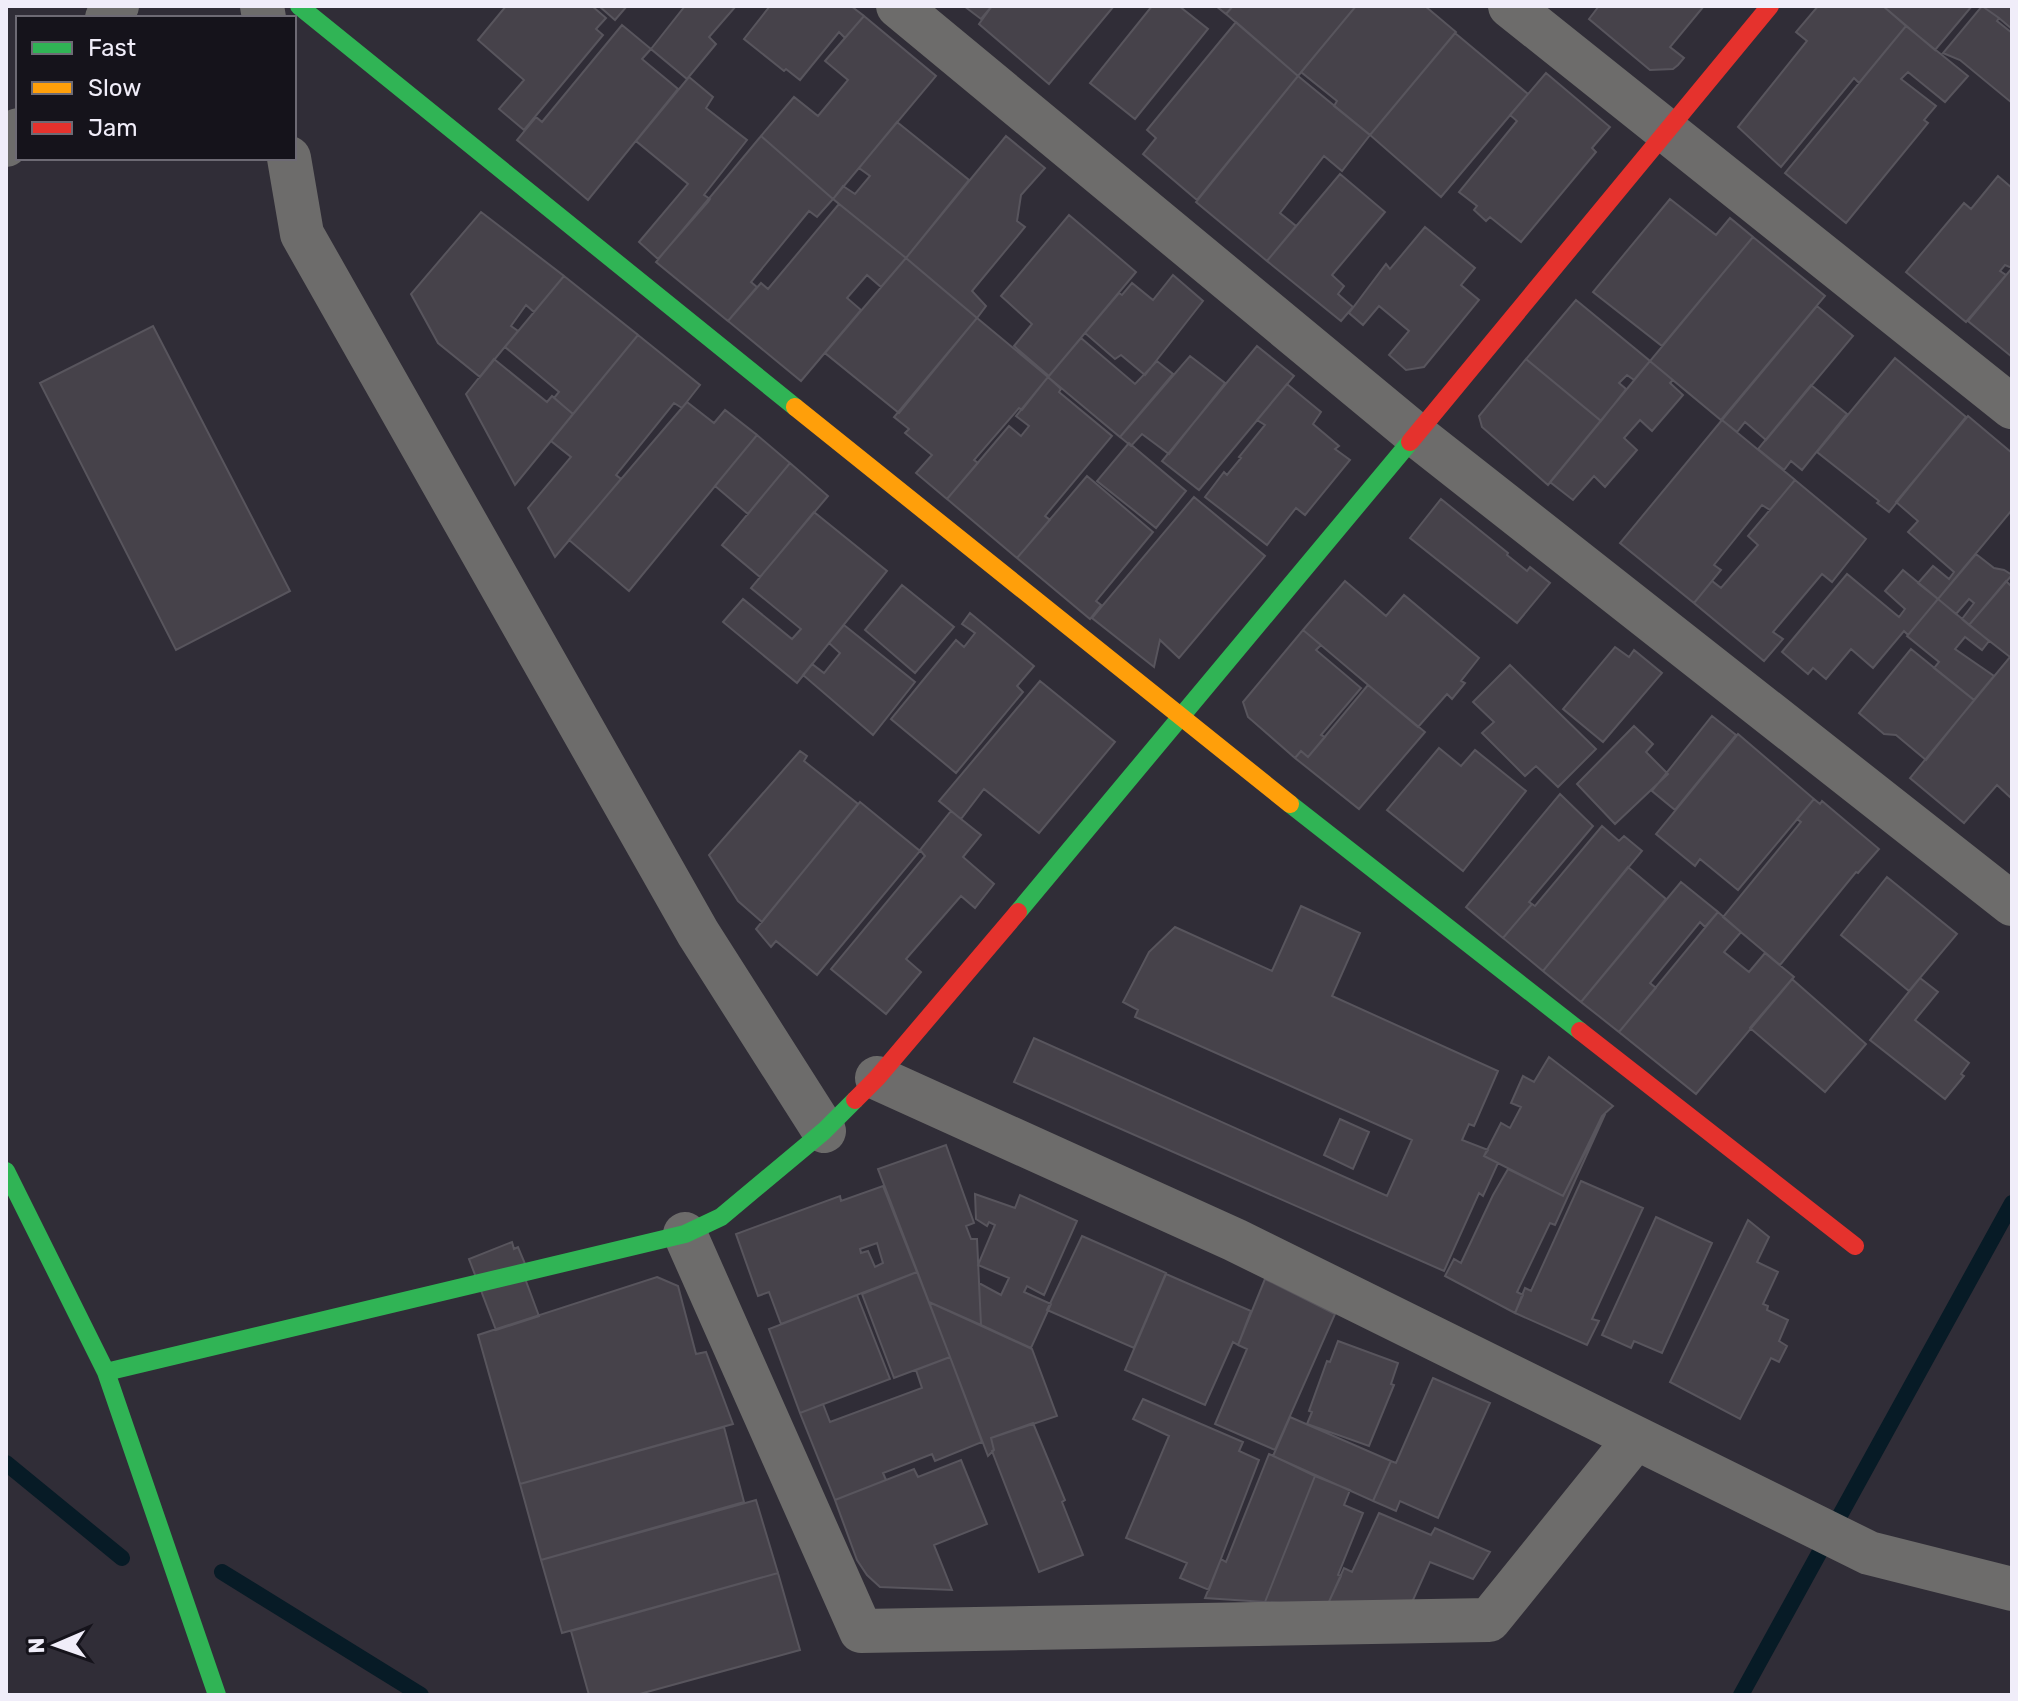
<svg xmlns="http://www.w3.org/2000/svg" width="2018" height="1701" font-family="Rubik,sans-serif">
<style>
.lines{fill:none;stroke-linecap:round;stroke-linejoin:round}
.stream{stroke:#071b26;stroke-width:16}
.building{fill:#46424a;stroke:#58555d;stroke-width:2;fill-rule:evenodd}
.street{stroke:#6d6c6b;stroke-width:44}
.fast{stroke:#30b455;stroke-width:18}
.slow{stroke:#ff9f0a;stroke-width:18}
.jam{stroke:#e5322d;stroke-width:18}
</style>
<rect width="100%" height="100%" fill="#302d37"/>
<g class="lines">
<!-- stream -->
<path class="stream" d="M6,1463L122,1558
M222,1572L421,1695
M1741,1695L2012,1203"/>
</g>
<!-- building -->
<path class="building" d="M506,6H592L606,18L596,29L603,35L524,130L499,109L524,80L478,40Z
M599,6H627L615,20Z
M685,6H736L709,37L716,44L687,79L651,49Z
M770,6H851L864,16L845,38L839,32L800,80L786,69L784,71L744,39Z
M964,6H992L981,19Z
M992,6H1114L1049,84L979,24Z
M1152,6H1179L1208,29L1135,119L1090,83Z
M1216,6H1233L1226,14Z
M1233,6H1356L1298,76L1226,14Z
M1356,6H1425L1456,32L1370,135L1334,106L1337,101L1301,72Z
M1599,6H1704L1670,47L1684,58L1678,65L1673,69L1650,70L1589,19Z
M1818,6H1883L1906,26L1859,83L1854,78L1781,167L1738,127L1807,41L1796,32Z
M1883,6H1972L1935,50Z
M1982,6L1999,18L1997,21L2012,33V103L1960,60L1943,53Z
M1982,6H2012V29L1999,18Z
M864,16L936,76L833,199L761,136L794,97L818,116L848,80L825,61Z
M1236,22L1298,76L1197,200L1143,154L1156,138L1147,130Z
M622,25L651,49L642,59L678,89L588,200L517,140L536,117L542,122Z
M1906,26L1968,76L1945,102L1908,72L1901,79L1936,106L1924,120L1928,123L1846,223L1785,173Z
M1455,33L1528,94L1441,197L1370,135Z
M1546,73L1610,127L1592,148L1596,152L1521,242L1490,217L1486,221L1474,210L1477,206L1459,192L1517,121L1510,115Z
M1298,76L1370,135L1342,171L1324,156L1280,213L1296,226L1267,261L1196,202Z
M689,77L713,97L706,108L747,140L704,195L710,199L708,202L658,259L639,242L688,184L636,141Z
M897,122L969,180L906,258L833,199L843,186L855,194L870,176L859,168Z
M761,136L833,199L817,217L809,211L751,282L757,287L728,321L656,262Z
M1006,136L1045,168L1021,195L1017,221L1025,227L972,291L986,306L977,318L906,258Z
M1340,174L1385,212L1332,275L1344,286L1338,294L1353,307L1341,321L1267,261Z
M1998,176L2012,188V268L2005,265L2000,271L2006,275L1966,322L1906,272L1964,203L1971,209Z
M1670,199L1716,235L1730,218L1753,237L1662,346L1593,292Z
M839,204L906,258L881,287L867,275L847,298L861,310L801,381L728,321L761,283L768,289Z
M481,212L564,276L534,312L526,305L511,326L518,331L480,377L438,343L411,294Z
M1069,215L1136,272L1049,376L1014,346L1032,324L1001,296Z
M1425,227L1475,268L1461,285L1479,300L1424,367L1406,370L1389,355L1409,331L1379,306L1363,325L1349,313L1386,264L1390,269Z
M1753,237L1825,296L1721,420L1650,361Z
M906,258L977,318L899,413L825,353Z
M2012,268V357L1968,321Z
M1173,275L1203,301L1145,375L1121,355L1115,359L1085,333L1119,293L1122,295L1132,283L1153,300Z
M564,276L638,335L573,414L554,398L559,392L505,347Z
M1576,300L1650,361L1634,380L1627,375L1619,383L1626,389L1601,421L1526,359Z
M1817,306L1853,336L1766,440L1745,422L1737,432L1722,420Z
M977,318L1048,377L1022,410L1019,408L974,460L978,463L947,499L916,473L932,455L905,433L909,429L894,417Z
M153,326L290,591L176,650L40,383Z
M638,335L700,385L682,408L674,403L616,475L621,479L555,557L528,508L571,457L551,441Z
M1081,338L1135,384L1157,361L1173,374L1120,437L1048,377Z
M1257,346L1294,376L1199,490L1162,461Z
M1190,356L1225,383L1169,454L1142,434L1131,446L1120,437Z
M1895,358L1966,417L1889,512L1877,503L1879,501L1817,452Z
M494,359L547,402L552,396L573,414L515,485L466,394Z
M1526,359L1601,421L1548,485L1482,427L1479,416Z
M1650,361L1673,380L1670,383L1683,395L1652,431L1640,420L1624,438L1637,450L1605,487L1594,476L1573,500L1550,482Z
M1048,377L1061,389L1059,392L1112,436L1045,516L1050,520L1017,558L947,499L1009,426L1021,436L1029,426L1016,416Z
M1287,384L1321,412L1313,424L1339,446L1335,449L1350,460L1305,515L1296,508L1267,545L1205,497L1224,472L1227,475L1241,458L1239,457L1265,425L1257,420Z
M1811,385L1847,414L1802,470L1791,461L1784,470L1758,449Z
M687,402L714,423L725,410L757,435L629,591L569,540Z
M1968,416L2012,453V510L1938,599L1918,583L1933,566L1949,579L1954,572L1908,532L1918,521L1896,502Z
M1722,420L1795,480L1770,510L1762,505L1714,565L1721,570L1694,603L1620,543Z
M757,435L790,463L748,514L715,486Z
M1129,443L1186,491L1156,528L1097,481Z
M790,463L828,496L760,577L722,545Z
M1087,476L1153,532L1096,601L1101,605L1090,619L1017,558Z
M1795,480L1866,539L1832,582L1822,574L1773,632L1783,639L1764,661L1694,603L1712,581L1721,588L1758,545L1748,536Z
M1194,497L1265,556L1179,658L1160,640L1154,667L1092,618Z
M1441,499L1508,553L1507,555L1527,571L1530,567L1550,583L1517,623L1410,538Z
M814,512L887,571L797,683L723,622L743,599L792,639L801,629L751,588Z
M1976,554L1994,568L2004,570L2012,575L1969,625L1962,619L1974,603L1969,599L1956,614L1938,599Z
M1903,570L1938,599L1908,635L1904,631L1873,668L1851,649L1826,679L1813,668L1808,674L1782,652L1847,574L1899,617L1905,609L1885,591Z
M1345,581L1386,616L1404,595L1479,658L1461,681L1465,683L1452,699L1447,694L1418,727L1303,630Z
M2006,581L2012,587V655L2010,657L1969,625Z
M902,585L954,627L915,673L865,630Z
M1938,599L1989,641L1982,650L1965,637L1955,649L1994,676L1974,700L1934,668L1939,662L1907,636Z
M970,613L1034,666L1017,686L1023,692L956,773L891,719L956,640L964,647L975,633L962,624Z
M844,625L915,682L873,735L803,675L812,664L824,673L840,653L829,643Z
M1303,630L1321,645L1316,650L1361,688L1321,735L1325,737L1308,757L1301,751L1295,758L1248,717L1243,702Z
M1615,647L1629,657L1634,650L1662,673L1603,742L1563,709Z
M1911,649L1974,700L1926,760L1896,735L1884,734L1859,713Z
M2010,657L2012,659V795L2010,797L1997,785L1964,823L1910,778Z
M1510,665L1596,749L1558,787L1536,766L1525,776L1482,733L1494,722L1473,702Z
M1040,681L1115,742L1039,833L984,789L961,819L939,801Z
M1368,685L1425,732L1359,809L1295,758L1301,751L1308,757Z
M1712,716L1736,735L1675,810L1652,791Z
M1634,726L1653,744L1646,752L1668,774L1615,824L1577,784Z
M1738,734L1814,799L1738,890L1700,859L1695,866L1656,834Z
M1439,748L1461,766L1475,750L1526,791L1463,871L1387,810Z
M800,751L807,756L804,761L858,804L762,922L738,901L709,855Z
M1560,794L1593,826L1529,902L1532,904L1503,938L1466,907Z
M1814,799L1820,804L1822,801L1879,849L1858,873L1856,872L1780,965L1723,917L1801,822L1797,819Z
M860,802L920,851L817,975L776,941L771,947L756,929Z
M951,811L981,835L963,857L994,884L975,908L961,896L906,959L921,972L886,1014L831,969L925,856L920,850Z
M1602,826L1619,841L1624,836L1642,851L1543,971L1503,938L1532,904L1535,906Z
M1628,867L1666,899L1581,1002L1543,971Z
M1887,877L1957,934L1909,991L1841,935Z
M1681,882L1718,912L1705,927L1700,922L1650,983L1656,988L1619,1032L1581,1002Z
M1301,906L1360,933L1332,996L1498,1071L1474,1126L1469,1124L1462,1140L1488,1150L1484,1156L1498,1163L1483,1196L1479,1193L1444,1271L1014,1082L1034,1038L1387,1196L1412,1140L1135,1017L1138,1010L1123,1002L1149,952L1175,927L1272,971Z
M1718,912L1741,932L1724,952L1749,972L1765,953L1794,977L1696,1094L1619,1032Z
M1920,978L1938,992L1915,1020L1969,1063L1961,1074L1964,1076L1945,1099L1870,1040Z
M1792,979L1866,1044L1825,1092L1750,1028Z
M1549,1057L1613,1106L1602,1116L1563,1196L1484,1156L1501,1123L1510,1128L1521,1107L1511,1103L1523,1076L1534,1082Z
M1606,1112L1555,1225L1550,1223L1517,1292L1523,1295L1515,1313L1445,1276L1454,1259L1461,1263L1493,1195L1508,1169L1563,1196Z
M1340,1119L1369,1132L1353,1169L1324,1155Z
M946,1145L974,1223L966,1226L971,1239H977L981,1325L929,1302L878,1169Z
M1581,1181L1643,1208L1592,1319L1599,1321L1587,1345L1515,1313L1525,1288L1531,1291Z
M883,1186L917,1272L781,1324L769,1292L758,1296L736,1234L840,1196L841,1201ZM877,1243L883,1263L875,1267L868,1251L861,1253L860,1249Z
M975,1194L1015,1208L1020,1195L1077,1221L1044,1295L1027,1286L1024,1292L1051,1304L1031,1348L981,1325L979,1283L1001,1295L1009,1278L978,1265L995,1225L989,1222L987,1226L976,1219Z
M1656,1217L1712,1243L1662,1353L1634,1341L1631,1348L1602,1335Z
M1748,1220L1769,1237L1757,1262L1778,1272L1763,1304L1768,1306L1767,1310L1788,1320L1779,1341L1787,1346L1779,1362L1771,1358L1740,1419L1670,1382Z
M1082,1236L1166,1273L1134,1348L1047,1310Z
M512,1242L514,1249L518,1247L528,1271L523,1273L539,1316L496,1330L469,1259Z
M917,1272L950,1357L894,1378L862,1294Z
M1166,1274L1251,1311L1238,1345L1233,1342L1205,1405L1125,1370Z
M657,1277L678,1286L696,1354L706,1352L733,1424L520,1484L478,1335Z
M1265,1279L1335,1314L1275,1450L1215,1424L1247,1349L1238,1345Z
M857,1295L890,1379L800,1413L769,1329Z
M929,1302L1032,1349L1057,1416L991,1438L994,1450L988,1456Z
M1338,1341L1398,1363L1391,1384L1394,1385L1369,1446L1307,1424L1312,1412L1309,1411L1327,1361L1330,1362Z
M950,1357L982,1442L935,1461L932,1454L883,1473L886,1480L835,1500L800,1413L823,1404L830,1422L922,1388L916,1370Z
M1433,1378L1490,1403L1438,1518L1400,1501L1396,1511L1373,1501L1391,1461L1396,1463Z
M1143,1399L1243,1442L1239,1451L1259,1460L1209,1590L1180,1578L1187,1563L1126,1538L1169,1436L1133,1419Z
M1290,1417L1391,1461L1373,1501L1273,1456Z
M1033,1423L1065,1500L1062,1502L1083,1555L1039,1572L992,1451L994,1450L991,1438Z
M724,1427L744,1502L541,1560L520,1484Z
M1269,1454L1315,1476L1265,1602L1205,1598L1221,1559L1226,1562Z
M961,1460L987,1524L934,1545L952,1590L880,1587L867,1575L857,1560L835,1500L914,1469L918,1477Z
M1315,1476L1350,1490L1344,1505L1363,1513L1338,1575L1341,1576L1327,1606L1265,1602Z
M756,1500L778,1573L562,1633L541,1560Z
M1379,1513L1431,1535L1435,1528L1490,1552L1473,1579L1430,1562L1409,1609L1327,1606L1344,1568L1352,1572Z
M778,1573L800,1650L636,1695H589L571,1631Z"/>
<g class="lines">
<!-- street -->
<path class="street" d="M262,6L264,18
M898,6L1416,435L2012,904
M1510,6L2012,407
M107,18L117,6
M6,145L18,130
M289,158L302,234L698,933L824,1131
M877,1078L1235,1240L1869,1553L2012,1589
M685,1234L861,1631L1489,1620L1636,1438"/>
<!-- fast -->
<path class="fast" d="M299,6L795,407
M1290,804L1580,1031
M1018,912L1410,442
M6,1171L106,1372L217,1695
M106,1372L685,1234L721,1217L824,1131L855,1100"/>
<!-- slow -->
<path class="slow" d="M795,407L1290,804"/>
<!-- jam -->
<path class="jam" d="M1410,442L1770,6
M1580,1031L1855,1246
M855,1100L877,1078L1018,912"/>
</g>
<!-- border -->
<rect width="2018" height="1701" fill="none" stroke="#f0edf9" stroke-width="16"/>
<!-- legend -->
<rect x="16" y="16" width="280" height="144" fill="#15131b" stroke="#6d6a74" stroke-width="2"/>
<rect x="32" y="42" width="40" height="12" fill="#30b455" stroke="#6d6a74" stroke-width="2"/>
<text x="88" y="56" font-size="24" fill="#f0edf9">Fast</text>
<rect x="32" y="82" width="40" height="12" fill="#ff9f0a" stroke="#6d6a74" stroke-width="2"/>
<text x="88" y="96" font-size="24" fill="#f0edf9">Slow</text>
<rect x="32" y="122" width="40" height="12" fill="#e5322d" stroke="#6d6a74" stroke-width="2"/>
<text x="88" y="136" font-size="24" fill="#f0edf9">Jam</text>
<!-- north arrow -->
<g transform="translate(56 1645) rotate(268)" stroke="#15131b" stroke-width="6" paint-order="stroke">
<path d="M0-6L14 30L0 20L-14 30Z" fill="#f0edf9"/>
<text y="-12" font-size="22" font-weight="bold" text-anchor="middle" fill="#f0edf9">N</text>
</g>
</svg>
